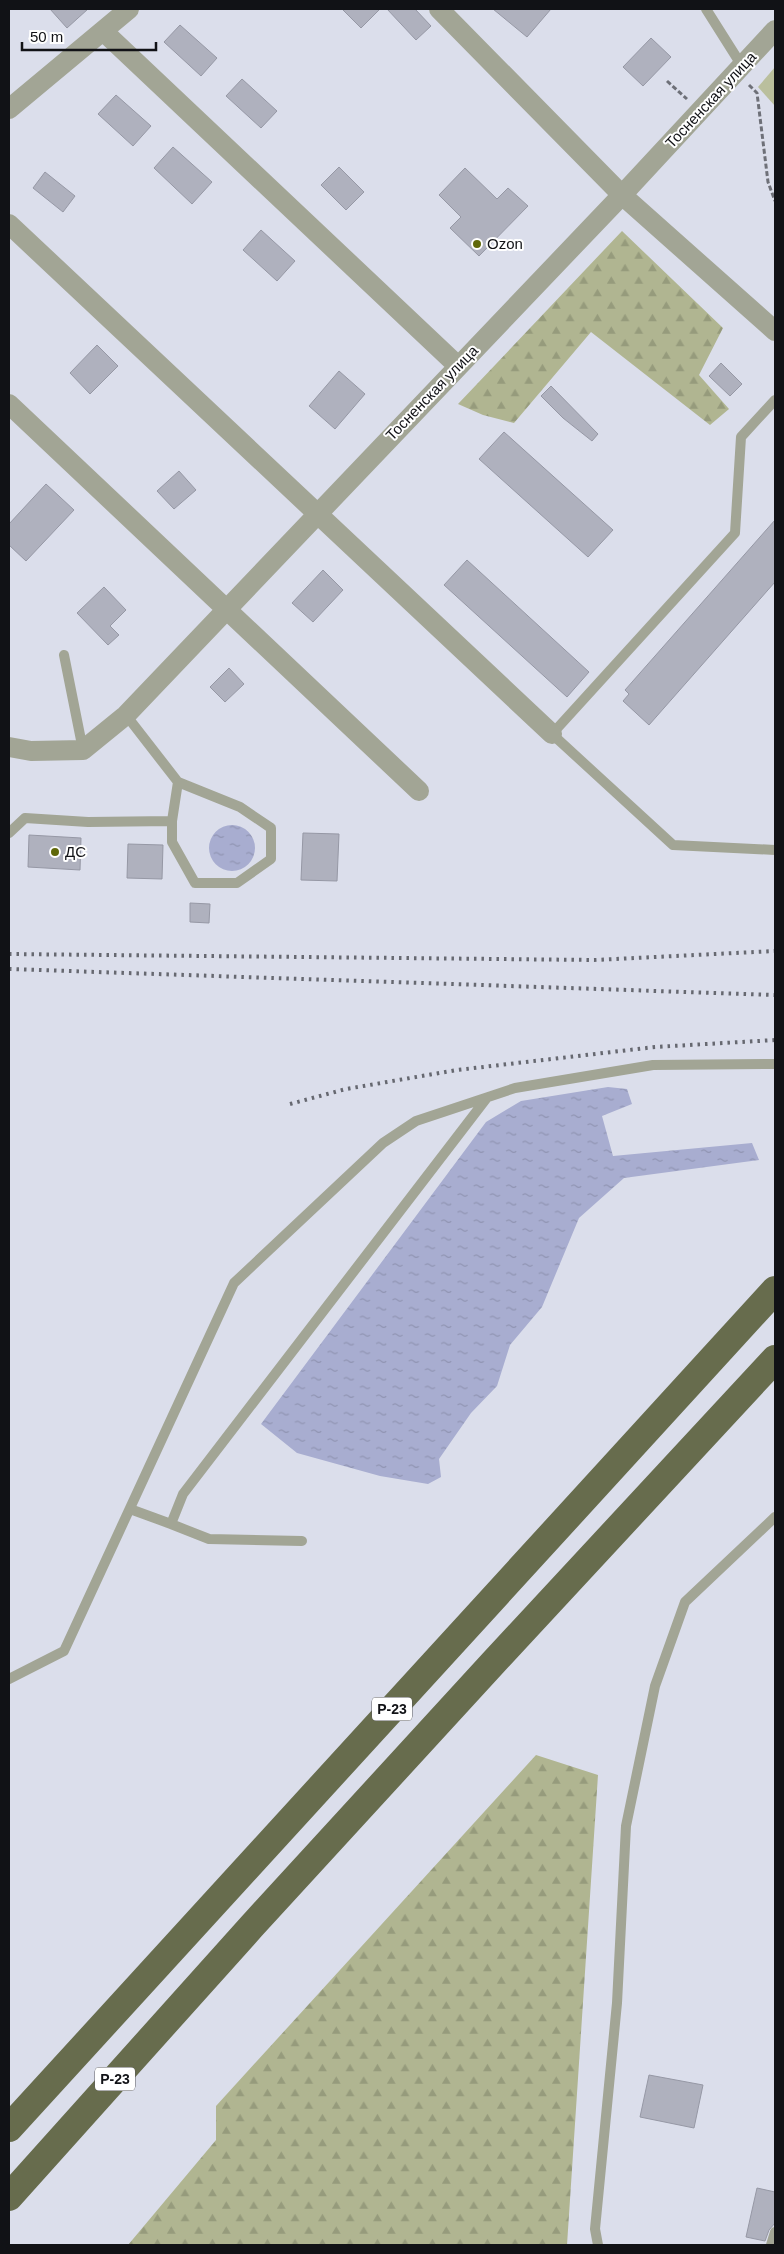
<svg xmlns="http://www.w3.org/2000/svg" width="784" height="2254" font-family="Arial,sans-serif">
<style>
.forest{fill:url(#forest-firs)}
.green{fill:#babf9d}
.water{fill:url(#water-ripples)}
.building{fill:#afb1be;stroke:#9698a5}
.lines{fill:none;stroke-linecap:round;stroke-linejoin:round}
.path{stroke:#6e7078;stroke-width:3;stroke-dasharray:5 2.5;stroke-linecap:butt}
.service{stroke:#a2a595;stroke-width:10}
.minor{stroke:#a2a595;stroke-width:20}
.trunk{stroke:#676c4d;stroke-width:28}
.rail{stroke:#666870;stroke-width:4;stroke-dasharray:2.5 5;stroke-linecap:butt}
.poi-dot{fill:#606809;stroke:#fff;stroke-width:2}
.labels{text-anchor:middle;stroke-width:4;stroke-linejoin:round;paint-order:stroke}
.shield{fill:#fff;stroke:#58595c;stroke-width:1}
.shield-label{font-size:14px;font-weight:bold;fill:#111216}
.street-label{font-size:15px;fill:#111216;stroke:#fff}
.poi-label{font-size:15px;fill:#111216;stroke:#fff;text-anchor:start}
</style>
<defs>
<pattern id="forest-firs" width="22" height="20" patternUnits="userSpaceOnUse" patternTransform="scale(1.25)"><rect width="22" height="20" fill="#b0b591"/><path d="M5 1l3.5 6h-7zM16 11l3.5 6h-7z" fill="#969b7c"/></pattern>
<pattern id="water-ripples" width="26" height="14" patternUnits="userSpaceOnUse" patternTransform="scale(1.25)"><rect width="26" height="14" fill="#a8add0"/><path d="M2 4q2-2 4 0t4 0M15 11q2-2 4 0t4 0" fill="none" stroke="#9094b2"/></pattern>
</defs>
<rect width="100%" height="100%" fill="#dbdeeb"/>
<!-- forest -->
<path class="forest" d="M622,231L723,328L699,375L729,409L710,425L591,332L514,423L483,415L458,404Z
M536,1755L598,1775L567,2245H128L216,2140V2106Z"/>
<!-- green -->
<path class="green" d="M775,67V106L758,87Z"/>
<!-- water -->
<path class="water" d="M209 848a23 23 0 1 1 46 0a23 23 0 1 1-46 0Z
M608,1087L627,1089L632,1104L602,1116L613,1156L752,1143L759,1160L624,1178L579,1218L542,1307L510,1345L497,1386L471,1413L439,1459L441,1477L428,1484L380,1476L297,1453L261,1424L486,1122L521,1101Z"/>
<!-- building -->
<path class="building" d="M50,9H88L67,28Z
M342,9H380L361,28Z
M387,9H415L431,26L416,40Z
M493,9H551L527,37Z
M180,25L217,58L201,76L164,42Z
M651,38L671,57L643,86L623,67Z
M242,79L277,111L261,128L226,96Z
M116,95L151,126L133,146L98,114Z
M173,147L212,182L192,204L154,168Z
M339,167L364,192L346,210L321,185Z
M465,168L497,199L508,188L528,206L479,256L450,228L461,217L439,195Z
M45,172L75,196L63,212L33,188Z
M261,230L295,261L277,281L243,250Z
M97,345L118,366L90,394L70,373Z
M721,363L742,384L730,396L709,376Z
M339,371L365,394L335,429L309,406Z
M551,386L598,434L592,441L563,418L541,396Z
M504,432L613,530L588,557L479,459Z
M179,471L196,490L174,509L157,491Z
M46,484L74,510L26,561L9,545V524Z
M775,520V582L649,725L623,701L629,694L625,690Z
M467,560L589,672L567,697L444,585Z
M323,570L343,590L313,622L292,603Z
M104,587L126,610L110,626L119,635L108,645L77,613Z
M229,668L244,684L225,702L210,687Z
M303,833L339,834L337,881L301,880Z
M29,835L81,838L80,870L28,867Z
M128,844L163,845L162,879L127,878Z
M190,903L210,904L209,923L190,922Z
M649,2075L703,2085L694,2128L640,2117Z
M757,2188L775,2192V2223L769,2230L765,2241L746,2237Z"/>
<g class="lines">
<!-- path -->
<path class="path" d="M667,81L687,99
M749,85L757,93L768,182L775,201"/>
<!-- service -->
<path class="service" d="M706,9L742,66
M775,400L741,437L735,533L552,734L673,845L775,850
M64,655L83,750
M126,715L178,782L240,807L271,828V859L237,883H195L172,842V821L178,782
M9,833L25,818L88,822L172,821
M130,1509L171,1524
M302,1541L209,1539L171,1524L183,1494L486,1099
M9,1679L64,1651L234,1283L383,1143L416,1121L515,1088L653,1065L775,1064
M598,2245L595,2229L617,2003L626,1826L655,1686L685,1602L775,1517
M771,2245L775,2232"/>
<!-- minor -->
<path class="minor" d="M439,9L622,195L775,331
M103,31L458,366
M9,109L129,9
M9,224L552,734
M9,404L419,791
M9,747L31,751L83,750L126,715L622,195L775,30"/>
<!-- trunk -->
<path class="trunk" d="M9,2128L775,1290
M9,2197L251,1927L493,1663L775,1359"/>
<!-- rail -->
<path class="rail" d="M9,954L594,960L775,951
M9,969L775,995
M290,1104L346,1089L457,1070L655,1047L775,1040"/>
</g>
<!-- markers -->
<g class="poi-dot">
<circle cx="477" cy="244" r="5"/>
<circle cx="55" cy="852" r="5"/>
</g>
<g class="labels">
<!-- shield labels -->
<g class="shield">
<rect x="372" y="1697.5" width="40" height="23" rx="4"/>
<rect x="95" y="2067.5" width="40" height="23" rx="4"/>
</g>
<g class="shield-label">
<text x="392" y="1714">Р-23</text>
<text x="115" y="2084">Р-23</text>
</g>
<!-- street labels -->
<g class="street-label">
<text transform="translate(711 100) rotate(-47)" y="5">Тосненская улица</text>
<text transform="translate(432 393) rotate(-46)" y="5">Тосненская улица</text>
</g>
<!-- poi labels -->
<g class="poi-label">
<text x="487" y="249">Ozon</text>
<text x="65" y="857">ДС</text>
</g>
</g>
<!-- border -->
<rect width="784" height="2254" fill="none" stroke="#111216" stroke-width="20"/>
<!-- scale -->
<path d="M22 42v8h134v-8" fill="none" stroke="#111216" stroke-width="2.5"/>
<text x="30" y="42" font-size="15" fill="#111216" stroke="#ffffff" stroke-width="4" paint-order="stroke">50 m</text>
</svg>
